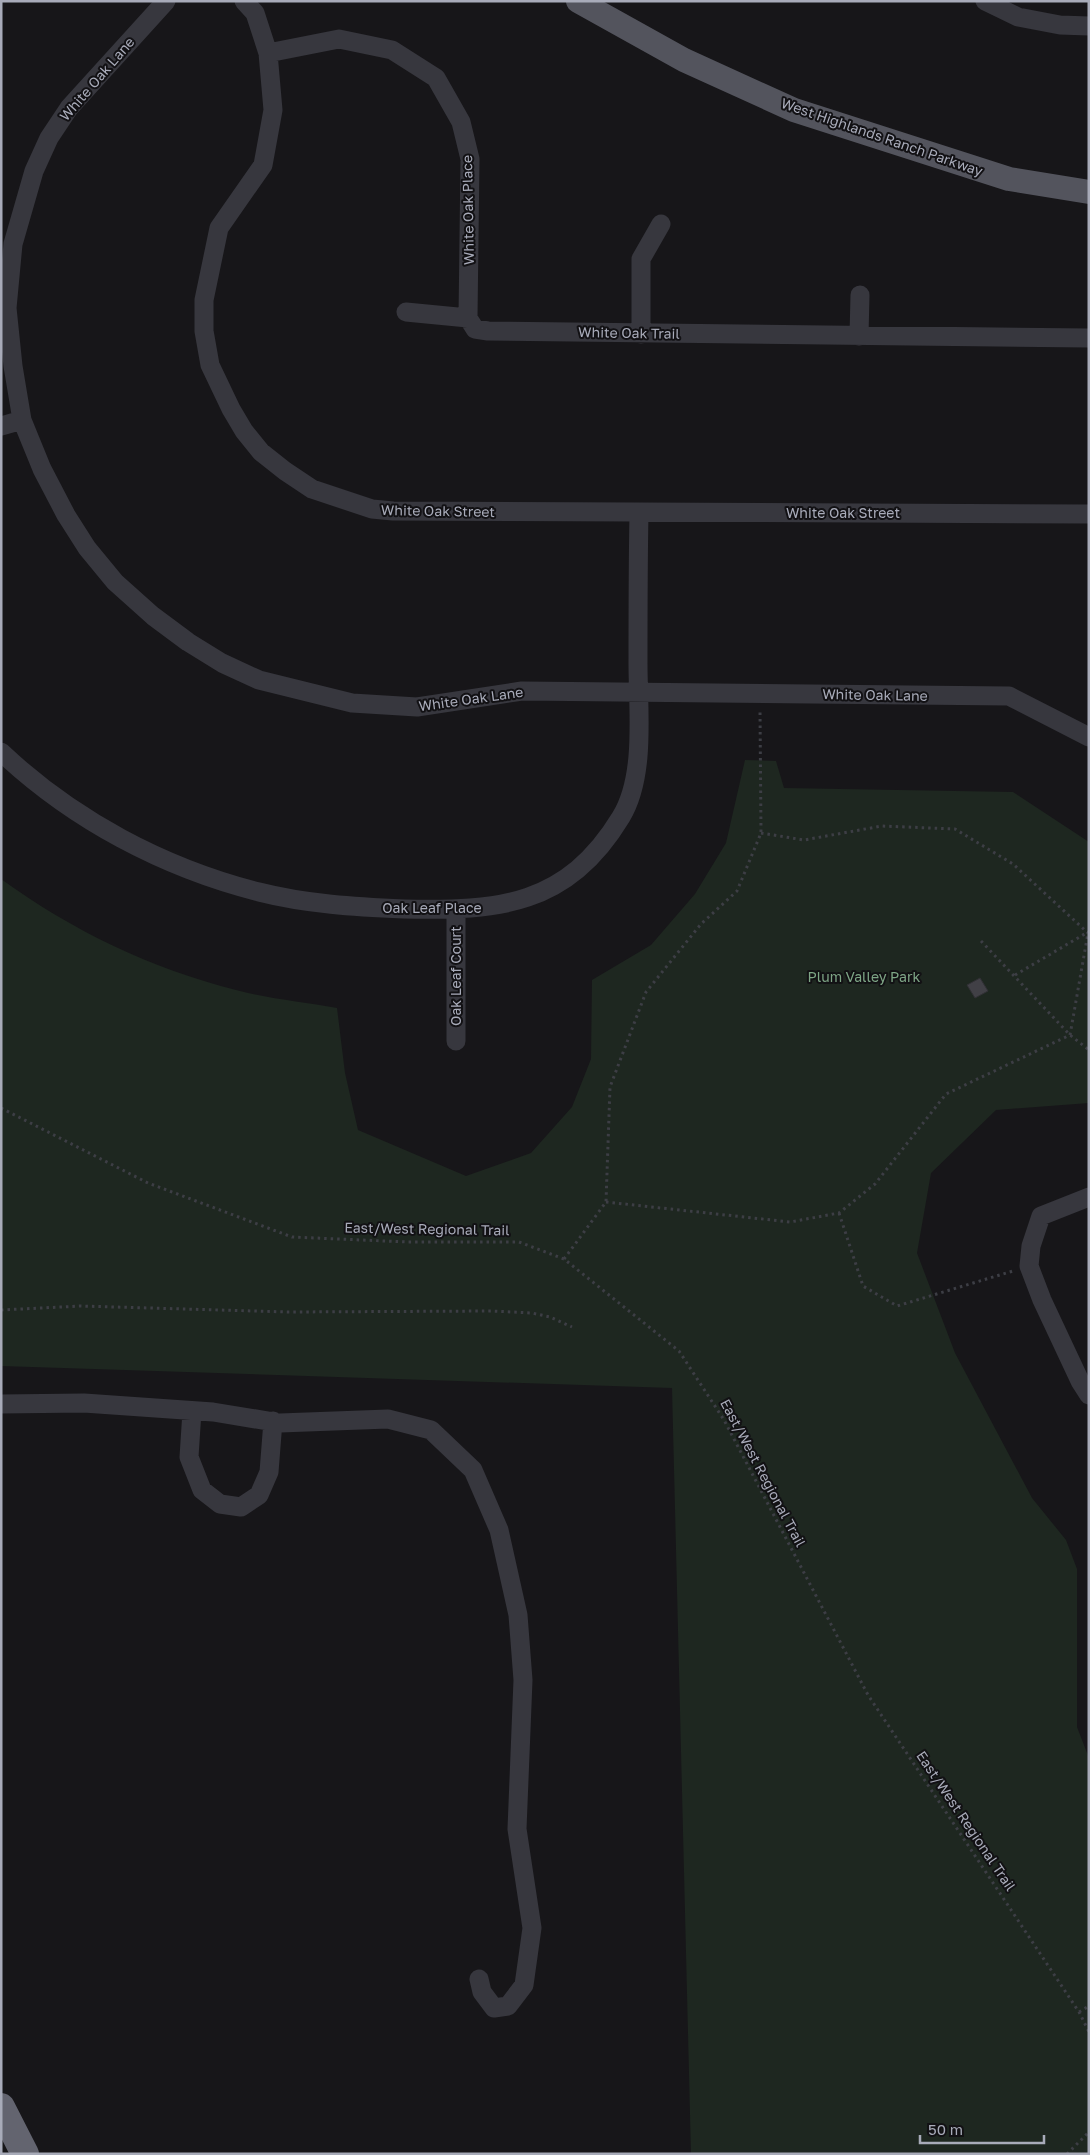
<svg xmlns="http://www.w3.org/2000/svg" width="1090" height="2155" font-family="'Golos Text',sans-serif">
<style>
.green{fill:#1e2720}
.building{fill:#414046;stroke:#313035}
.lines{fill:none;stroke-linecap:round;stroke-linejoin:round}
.path{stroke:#3d3e45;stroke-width:3;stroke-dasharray:2.5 4;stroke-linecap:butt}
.minor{stroke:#37373e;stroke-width:19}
.major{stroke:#53545d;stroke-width:24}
.highway{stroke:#63646f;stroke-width:28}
.labels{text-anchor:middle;stroke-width:4;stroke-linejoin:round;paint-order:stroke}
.street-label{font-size:14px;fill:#a8abb9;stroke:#121114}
.park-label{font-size:14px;fill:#7ea586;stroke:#121114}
</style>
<rect width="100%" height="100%" fill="#171619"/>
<!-- green -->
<path class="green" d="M745,760L776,761L784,788L1013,792L1089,842V1103L996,1110L931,1173L917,1253L955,1353L1032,1498L1066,1540L1077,1569V1727L1089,1758V2154H691L672,1388L1,1366V879C73,931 150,968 236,990C269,999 304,1002 337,1008L345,1073L358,1130L466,1176L531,1153L572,1107L591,1059L592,980L651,945L695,894L726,843Z"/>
<!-- building -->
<path class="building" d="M980,978L988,991L975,998L967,985Z"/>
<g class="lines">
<!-- path -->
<path class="path" d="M761,833L804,840L882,826L955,829L1013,864L1088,933
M981,941L1070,1035L1089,1050
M1015,975L1088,932
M1,1108L148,1183L292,1237L408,1242H519L564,1259L679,1351L724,1420L868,1695L1079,2012L1089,2032
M606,1202L790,1222L839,1213L875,1184L946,1094L1070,1035L1088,933
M839,1213L863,1286L897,1306L1013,1271
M564,1259L606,1202L610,1087L646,992L701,924L737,891L761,833L760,710
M1,1310L81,1306L289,1312L492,1311L532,1313L550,1317L572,1327
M1079,2012L1089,2006
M1067,2154L1089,2132"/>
<!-- minor -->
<path class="minor" d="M166,1L69,108L49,138L34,171L13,244L7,308L13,366L22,420L42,469L66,515L87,548L115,582L153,616L188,642L222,663L259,680L352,703L417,707L522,691L1009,696L1089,737
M244,1L255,13L268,53L273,110L263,165L219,228L204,300V331L210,365L231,409L244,431L261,452L285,471L312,489L372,509L393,511L1089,514
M985,1L1018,17L1060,25L1089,26
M268,53L339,39L392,50L436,78L461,122L470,159L468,318
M406,312L468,318
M468,318L475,329L488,331L1089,338
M641,334V259L661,224
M859,336L860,295
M1,426L22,420
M1,752C73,820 164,868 259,892C306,904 356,907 404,909C499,911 567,906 621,817C646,776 638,710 638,664C638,613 638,563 639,513
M456,910V1041
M1089,1197L1041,1216L1031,1246L1029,1266L1042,1300L1080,1381L1089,1395
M1,1404L84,1403L213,1412L280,1423L388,1419L431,1430L473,1470L499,1530L518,1615L523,1680L517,1829L532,1928L524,1985L508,2006L494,2008L482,1992L479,1979
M192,1411L189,1457L202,1490L220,1504L241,1507L259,1495L269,1472L273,1421"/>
<!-- major -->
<path class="major" d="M578,1L684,60L794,110L1009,179L1089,192"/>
<!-- highway -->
<path class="highway" d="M1,2107L25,2154"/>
</g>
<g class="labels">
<!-- street labels -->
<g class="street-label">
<text transform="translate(97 79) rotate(-49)" y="5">White Oak Lane</text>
<text transform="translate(882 137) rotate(19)" y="5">West Highlands Ranch Parkway</text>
<text transform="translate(468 210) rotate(-91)" y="5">White Oak Place</text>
<text transform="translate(629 333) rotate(1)" y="5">White Oak Trail</text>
<text transform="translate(438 511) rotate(1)" y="5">White Oak Street</text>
<text x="843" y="518">White Oak Street</text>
<text transform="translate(875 695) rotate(1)" y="5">White Oak Lane</text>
<text transform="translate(471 699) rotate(-8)" y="5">White Oak Lane</text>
<text x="432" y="913">Oak Leaf Place</text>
<text transform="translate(456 976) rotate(-90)" y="5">Oak Leaf Court</text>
<text transform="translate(427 1229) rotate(1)" y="5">East/West Regional Trail</text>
<text transform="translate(763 1473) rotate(62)" y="5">East/West Regional Trail</text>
<text transform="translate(966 1821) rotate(56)" y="5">East/West Regional Trail</text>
</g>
<!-- park labels -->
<g class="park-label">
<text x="864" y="982">Plum Valley Park</text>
</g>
</g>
<!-- border -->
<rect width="1090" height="2155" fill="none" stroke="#a8abb9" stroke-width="5"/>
<!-- scale -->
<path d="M920 2135v8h124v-8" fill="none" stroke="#a8abb9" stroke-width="2.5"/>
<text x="928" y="2135" font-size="15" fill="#a8abb9" stroke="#121114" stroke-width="4" paint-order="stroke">50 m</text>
</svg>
